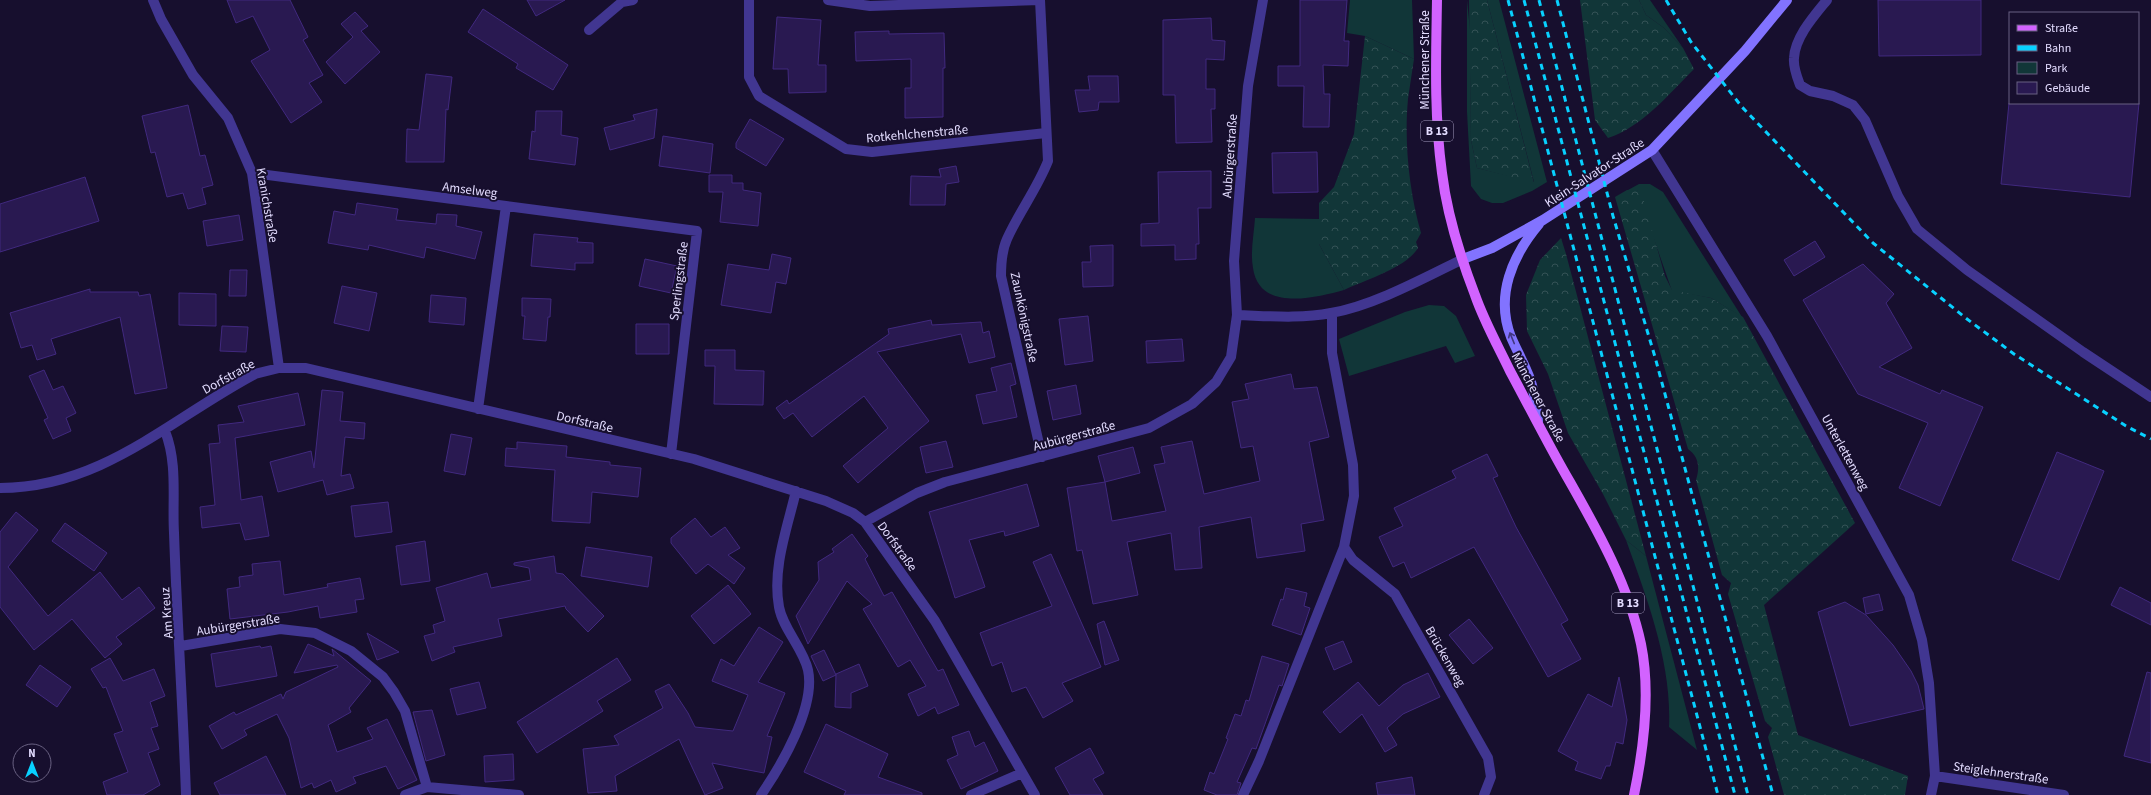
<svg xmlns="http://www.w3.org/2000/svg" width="2151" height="795" font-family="'Source Sans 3',sans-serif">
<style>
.green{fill:#113638}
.forest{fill:url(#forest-crowns)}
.building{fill:#291951;stroke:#41297f}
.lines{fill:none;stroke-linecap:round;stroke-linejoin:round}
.street{stroke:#413691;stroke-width:10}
.secondary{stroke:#8273ff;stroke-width:10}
.primary{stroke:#d263ff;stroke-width:10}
.rail{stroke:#08d1ff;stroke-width:3;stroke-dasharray:6 5;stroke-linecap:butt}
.oneway{stroke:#423782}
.labels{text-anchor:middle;stroke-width:4;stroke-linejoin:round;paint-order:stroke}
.shield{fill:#170f2e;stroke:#a69ec0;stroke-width:1}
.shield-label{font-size:12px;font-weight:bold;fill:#e3dcff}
.street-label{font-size:13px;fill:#e3dcff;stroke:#170f2e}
</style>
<defs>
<pattern id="forest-crowns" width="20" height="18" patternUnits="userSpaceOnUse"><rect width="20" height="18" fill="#113638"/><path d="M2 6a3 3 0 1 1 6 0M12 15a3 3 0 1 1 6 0" fill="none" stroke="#345256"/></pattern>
</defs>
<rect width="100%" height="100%" fill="#170f2e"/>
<!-- green -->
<path class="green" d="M1350,0H1412L1414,59L1365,36L1347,33Z
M1467,0L1470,30L1471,140L1477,168L1534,182L1487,0H1499L1547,182L1532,191L1503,203H1492L1481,199L1471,186L1467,112Z
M1639,0H1650L1683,48L1664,28L1646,15Z
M1639,184H1650L1663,192L1742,317L1711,298L1672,291L1637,190H1628Z
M1255,218L1319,219V244L1344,290C1315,298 1259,312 1253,268C1250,252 1254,234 1255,218Z
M1429,305L1444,306L1456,316L1475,356L1455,363L1446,346L1349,376L1339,339L1405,312Z
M1626,540L1646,556L1697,750L1669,727C1672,663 1647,599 1626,540Z"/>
<!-- forest -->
<path class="forest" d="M1469,0H1487L1534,183L1477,168L1471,140Z
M1580,0H1639L1646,15L1664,28L1683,48L1694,69C1669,94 1642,127 1608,138L1595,120Z
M1365,36L1414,59C1412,72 1410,85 1408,99C1404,142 1409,191 1421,233L1416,242L1418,248C1406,268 1365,280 1344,290L1319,244V203L1334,187L1354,134Z
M1627,190H1637L1643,198L1665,276L1672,290L1711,298L1743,317L1855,523L1764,605L1798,735L1908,776L1905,795H1784L1768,737L1772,728L1765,721L1728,594L1731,583L1722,575L1696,480C1700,467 1699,457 1688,449L1615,197Z
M1561,238L1566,254L1646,556L1626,540L1603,494L1568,433L1548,374L1527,331L1526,295L1540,260Z"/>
<!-- building -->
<path class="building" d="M227,0H290L308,37L303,40L323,75L309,83L322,102L291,123L251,61L270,50L253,16L236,23Z
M527,0H565L536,16Z
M1300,0H1347L1344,41H1349L1348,66L1323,65L1324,94H1330L1329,127H1303L1304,86H1278V66H1300Z
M1878,0H1981V55L1879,56Z
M483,9L568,65L553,90L516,68L518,64L468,32Z
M355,12L368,26L361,31L380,52L345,84L326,62L353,37L341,24Z
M777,17L821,20L818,65H826V92L789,93L788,69H773Z
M1211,18L1212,40L1225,41L1224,60L1206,59V89H1215V109H1211L1212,142L1176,143L1175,95H1163V20Z
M889,31V34L944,33L945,68H943V117L905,118V88H911V59L856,61L855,32Z
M426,74L452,77L448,110L446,109L444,162H406L407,129L419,130Z
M1088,76H1118L1119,102H1099L1098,110L1079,112L1075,90H1090Z
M2009,103H2139L2130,197L2001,184Z
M188,105L200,156L205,155L213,185L202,188L206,204L188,209L183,193L167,197L155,152L151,153L142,116Z
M657,109L654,138L610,150L604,128L635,120L633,115Z
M536,111H562L561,135L578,138L575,165L529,159L532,131L535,132Z
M750,119L784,139L766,166L736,148V143Z
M663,136L713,144L710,173L659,166Z
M1317,152L1318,192L1273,193L1272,153Z
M956,166L959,182L946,184L945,205H910L911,176L941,177L939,169Z
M1211,171V208H1198L1199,244H1196V259L1175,260V245L1141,246V224L1159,223L1158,172Z
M709,175H732V183H743V190L761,193L758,226L720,222L723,192H709Z
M85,177L99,221L0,252V204Z
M357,203L398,209L396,220L436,224L437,214L457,215L456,226L482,232L475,259L426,247L424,258L369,245L368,250L328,243L334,211L355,215Z
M239,215L243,240L207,246L203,221Z
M534,234L578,238L577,242L593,243V263H575V270L531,266Z
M1815,241L1825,257L1794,276L1784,260Z
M1113,245V286L1083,287L1082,262H1091L1090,246Z
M772,254L791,258L786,284L776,282L771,313L721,305L728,264L769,270Z
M645,259L677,266L671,293L639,286Z
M1863,264L1894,294L1886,303L1912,348L1879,367L1940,394L1942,390L1983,407L1940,506L1899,488L1928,423L1858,394L1803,300Z
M230,270H247L246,296H229Z
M342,286L377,293L369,331L334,323Z
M90,289V292H138L139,296L150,294L167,388L135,394L120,317L51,339L56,354L37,360L32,345L21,348L10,313Z
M179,293L216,294V326L179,325Z
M431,295L466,298L464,325L429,322Z
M522,298L551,299L550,317H548L546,341L523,339L525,316H522Z
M1088,316L1093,361L1065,365L1059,319Z
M931,320L932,325L981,322L983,333L989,331L995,357L969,363L961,334L877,352L929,421L858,483L843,466L888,428L864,396L812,437L793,413L784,419L776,408L787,400L789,404L889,334L888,329Z
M636,324H669V354H636Z
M222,326L248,327L246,352L220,351Z
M1182,339L1184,361L1147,363L1146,341Z
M705,350H735V370L764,371L763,405L714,404L715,366H705Z
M1011,363L1016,384L1010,386L1017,417L983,424L976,395L997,391L991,368Z
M44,370L53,390L63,386L76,413L66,418L71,431L53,439L44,420L48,418L29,376Z
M1291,374L1294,389L1317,387L1329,437L1309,442L1324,520L1301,524L1305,551L1257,558L1251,517L1199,527L1202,568L1175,570L1171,533L1127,542L1138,595L1093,604L1082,550L1077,551L1067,488L1105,482L1112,521L1166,511L1154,465L1165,463L1161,447L1192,441L1204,494L1260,481L1253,446L1241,448L1232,402L1249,399L1245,384Z
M1076,385L1081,414L1053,420L1047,391Z
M322,390L343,392L340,421L365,423L364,439L345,437L341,476L350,474L354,488L327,495L323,480L278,492L270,462L311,451L314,468Z
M298,393L305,425L235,438L241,500L262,496L269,536L245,540L240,523L202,528L200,507L215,505L209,444L220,443L218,425L244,422L238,406Z
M451,434L472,438L465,475L444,471Z
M946,441L953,467L926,473L920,447Z
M517,442L567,446L566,457L610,462V465L641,468L638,497L592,492L590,523L552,521L555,470L505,466L506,448L517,449Z
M1133,447L1140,473L1105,482L1098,456Z
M2057,452L2104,471L2059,580L2012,560Z
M1487,454L1498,476L1493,478L1516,527L1568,620L1561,624L1581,659L1548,677L1474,547L1411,578L1404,562L1393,567L1379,537L1403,526L1394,508L1456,478L1452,471Z
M1027,484L1039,526L1005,536L1004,531L969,540L985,587L955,598L929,512Z
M388,502L392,532L355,537L351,506Z
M16,512L38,530L8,567L48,616L100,572L122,600L139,587L155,608L116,637L122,644L105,658L72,619L34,650L0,607V532Z
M695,518L711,537L725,527L740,548L728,555L745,568L734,584L708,564L696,574L671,543V538Z
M65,523L107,553L94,571L52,541Z
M852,534L868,556L865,559L884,596L892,592L938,671L943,669L959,705L938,714L935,707L918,716L908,694L926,686L910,660L898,667L863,609L872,604L847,581L808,644L796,616L819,580L818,562L834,552L832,549Z
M425,541L430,581L401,585L396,546Z
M586,547L652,557L648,587L581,576Z
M1051,554L1101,667L1062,683L1073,701L1043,718L1026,687L1012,692L1002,662L992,666L980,633L1052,606L1033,562Z
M554,556L556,573L563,574L604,616L588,632L566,609L565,606L498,619L502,636L453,647L455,652L432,661L424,636L435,633L433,625L445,621L436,588L487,573L491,588L531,580L529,568L514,565V563Z
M280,561L284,595L328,587L327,584L360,578L364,599L355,600L357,612L320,618L318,606L288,612L230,619L227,589L240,587L239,577L253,575L252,564Z
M728,585L751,614L714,644L691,616Z
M2120,587L2151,603V625L2111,605Z
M1286,588L1307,593L1304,606L1310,608L1301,635L1272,625L1281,599L1283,600Z
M1879,594L1883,610L1866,614L1863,598Z
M1845,602L1866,615L1893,645L1911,671L1918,685L1924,709L1850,726L1818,612Z
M1469,619L1493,648L1473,664L1449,635Z
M1104,621L1119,660L1105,665L1097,624Z
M759,627L783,642L758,682L785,693L767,736L772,737L764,773L712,763L723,788L705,795L679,739L615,776L617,791L588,793L583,749L619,745L614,736L663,708L655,691L669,684L688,713L695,727L733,731L748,695L712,681L721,659L734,666Z
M367,633L399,652L377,660Z
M1343,641L1352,662L1334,670L1325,648Z
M308,644L334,656L332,649L371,681L349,708L351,712L328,725L337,752L373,739L367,728L387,719L417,780L398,789L386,766L353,777L356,783L336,792L331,780L314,788L312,783L301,788L289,738L277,714L244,730L247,735L222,749L209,726L234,712L236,715L281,694L283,699L286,692L338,667L337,665L294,673Z
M260,646L261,648L271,646L277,676L216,687L211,654Z
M824,650L836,675L823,681L811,656Z
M1262,656L1289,664L1282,686L1279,685L1256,749L1252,748L1237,782L1241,783L1237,795H1217L1204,790L1210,772L1214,774L1228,739L1226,738L1235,714L1241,716L1246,700L1249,701Z
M110,658L123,681L154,669L165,696L150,702L158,726L151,728L159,749L148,753L160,785L143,795H107L103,782L128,772L114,734L123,731L106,687L103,688L91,669Z
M617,658L631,680L597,701L603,711L537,753L517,722Z
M859,664L868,686L851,693V708L835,707L836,674Z
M40,665L71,687L57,707L26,685Z
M2147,672L2151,673V763L2124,756Z
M1428,673L1440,697L1403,714L1387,728L1397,745L1385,752L1362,714L1340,733L1323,712L1358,682L1379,706L1403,685Z
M1619,677L1627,720L1623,744L1616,742L1610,766H1606L1601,779L1575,770L1578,762L1558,751L1588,694L1612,707Z
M479,682L486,708L457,715L450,689Z
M432,710L445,755L426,761L413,712Z
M826,724L888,754L878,777L922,793V795H844L846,791L804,772Z
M969,731L975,747L984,742L998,771L961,789L947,760L958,755L952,737Z
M1090,748L1104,773L1093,779L1103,795H1070L1055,768Z
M513,754L514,780L485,782L484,756Z
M266,756L286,795H220L214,783Z
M1412,777L1415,795H1378L1376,783Z"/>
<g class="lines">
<!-- street -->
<path class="street" d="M153,0L161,19L193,75L228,118L252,173L279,368
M749,0V77L759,96L846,149L872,152L1046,133
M828,0L870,6L1040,0
M1040,0L1048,161C1037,189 1019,212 1007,239C1002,250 1001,263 1001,276L1042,457
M1827,0C1814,16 1795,37 1794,58C1793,67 1797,77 1800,85L1810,91L1833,96L1853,105L1865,120L1898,196L1917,229L1967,270L2083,352L2151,397
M589,30L622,2L633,0
M1652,150L1767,336L1909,595L1922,640L1929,683L1935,776L1931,795
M252,173L506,206L478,409
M506,206L697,231L671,454
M1332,313V353L1353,465L1354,496L1344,547L1353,560L1395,594L1488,758L1491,777L1484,795
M1237,315C1268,316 1300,319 1331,313C1373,306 1424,278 1463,259
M165,431C178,464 172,499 174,533C177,621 183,708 186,795
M0,488C102,488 170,419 255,374L279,368H306L694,459L826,501L853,513L865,522L935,621L1035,795
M865,522L917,493L945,482L1149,428L1192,404L1216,382L1231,357L1237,315L1234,261L1248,86L1263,0
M181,646L280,629L315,633L351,651L383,677L394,692L405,711L427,787
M1935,776L2064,795
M405,795L427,787L519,795
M761,795C781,766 816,707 808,670C803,648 783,629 779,607C772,568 787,529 796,491
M971,795L1022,773
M1243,795L1259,761L1344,547"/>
<!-- secondary -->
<path class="secondary" d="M1463,259L1492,248L1543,220L1652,150L1745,51L1787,0
M1538,421C1536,408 1535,392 1530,379C1525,365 1517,351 1511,337C1495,296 1512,256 1539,224"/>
<!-- primary -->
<path class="primary" d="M1437,0C1436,58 1434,115 1442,173C1447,214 1460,256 1475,295C1484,321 1498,346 1510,371C1530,408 1549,446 1570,482C1599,533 1629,587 1641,644C1651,693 1644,747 1634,795"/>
<!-- rail -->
<path class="rail" d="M1508,0L1718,795
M1524,0L1735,795
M1539,0L1748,795
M1557,0L1613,216L1655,357L1773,795
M1666,0L1691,42L1742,107L1873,243L1967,319L2014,354L2126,426L2151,439"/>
</g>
<!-- one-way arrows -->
<defs><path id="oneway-shaft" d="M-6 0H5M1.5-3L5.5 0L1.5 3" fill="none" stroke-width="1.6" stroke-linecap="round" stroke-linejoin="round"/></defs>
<use class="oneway" href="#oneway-shaft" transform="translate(1512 338) rotate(-112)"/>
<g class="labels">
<!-- shield labels -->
<g class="shield">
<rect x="1421" y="121" width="32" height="20" rx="3"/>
<rect x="1612" y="593" width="32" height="20" rx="3"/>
</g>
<g class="shield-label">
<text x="1437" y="135">B 13</text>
<text x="1628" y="607">B 13</text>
</g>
<!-- street labels -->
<g class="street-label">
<text transform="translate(1424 60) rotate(-90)" y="5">Münchener Straße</text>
<text transform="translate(917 133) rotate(-5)" y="5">Rotkehlchenstraße</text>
<text transform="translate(1229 156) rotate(-86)" y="5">Aubürgerstraße</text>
<text transform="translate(1594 172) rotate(-33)" y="5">Klein-Salvator-Straße</text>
<text transform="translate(470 189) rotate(7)" y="5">Amselweg</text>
<text transform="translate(268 205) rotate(80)" y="5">Kranichstraße</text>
<text transform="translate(678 281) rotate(-83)" y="5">Sperlingstraße</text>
<text transform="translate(1025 317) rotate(78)" y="5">Zaunkönigstraße</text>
<text transform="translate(228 376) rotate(-29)" y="5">Dorfstraße</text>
<text transform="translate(1539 397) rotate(62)" y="5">Münchener Straße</text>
<text transform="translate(585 421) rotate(13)" y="5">Dorfstraße</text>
<text transform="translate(1074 435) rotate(-15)" y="5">Aubürgerstraße</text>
<text transform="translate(1846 452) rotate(61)" y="5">Unterlettenweg</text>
<text transform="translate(898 546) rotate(54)" y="5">Dorfstraße</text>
<text transform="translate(166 613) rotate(-94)" y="5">Am Kreuz</text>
<text transform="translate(238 624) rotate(-9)" y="5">Aubürgerstraße</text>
<text transform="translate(1446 656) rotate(60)" y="5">Brückenweg</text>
<text transform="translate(2001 772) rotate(8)" y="5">Steiglehnerstraße</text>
</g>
</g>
<!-- legend -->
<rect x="2009" y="12" width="130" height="92" fill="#170f2e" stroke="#696182"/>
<rect x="2017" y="25" width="20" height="6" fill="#d263ff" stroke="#696182"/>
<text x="2045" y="32" font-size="12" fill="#e3dcff">Straße</text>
<rect x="2017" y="45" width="20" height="6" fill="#08d1ff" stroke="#696182"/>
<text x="2045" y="52" font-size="12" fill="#e3dcff">Bahn</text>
<rect x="2017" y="62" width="20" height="12" fill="#113638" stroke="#696182"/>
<text x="2045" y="72" font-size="12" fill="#e3dcff">Park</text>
<rect x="2017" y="82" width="20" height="12" fill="#291951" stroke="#696182"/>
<text x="2045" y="92" font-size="12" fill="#e3dcff">Gebäude</text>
<!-- north arrow -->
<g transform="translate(32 763)"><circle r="19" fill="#170f2e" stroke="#696182"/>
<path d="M0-3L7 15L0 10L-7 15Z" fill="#08d1ff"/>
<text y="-6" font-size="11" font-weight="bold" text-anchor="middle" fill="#e3dcff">N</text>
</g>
</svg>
